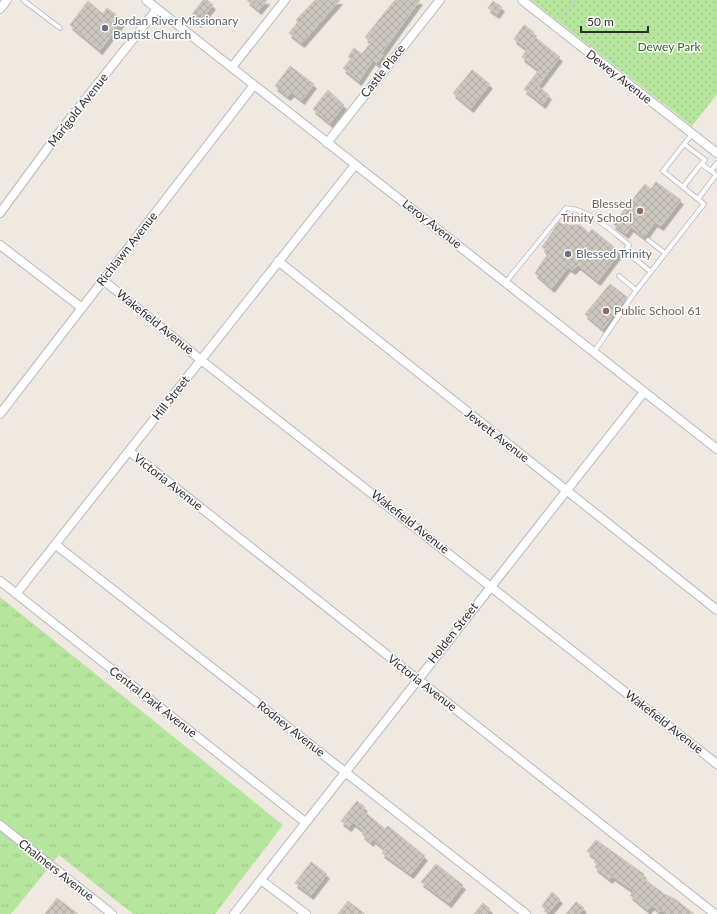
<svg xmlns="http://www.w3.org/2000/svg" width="717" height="914" font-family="Lato,sans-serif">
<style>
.grass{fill:url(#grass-tufts)}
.park{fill:url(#park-dots)}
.building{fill:url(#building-cross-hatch);stroke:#cbc5ba;filter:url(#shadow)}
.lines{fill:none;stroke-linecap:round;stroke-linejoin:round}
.service-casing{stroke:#b4b7c1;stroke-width:5.5}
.minor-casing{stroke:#b4b7c1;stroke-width:10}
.path{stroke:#c9c9c9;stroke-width:1.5;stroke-dasharray:3 2;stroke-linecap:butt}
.service{stroke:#fff;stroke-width:4}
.minor{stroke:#fff;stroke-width:8}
.worship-dot{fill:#6b7280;stroke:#fff;stroke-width:1.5}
.education-dot{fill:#8d6e63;stroke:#fff;stroke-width:1.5}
.labels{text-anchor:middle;stroke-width:3;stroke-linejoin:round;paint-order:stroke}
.worship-label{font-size:12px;fill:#5b616d;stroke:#fff;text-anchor:start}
.park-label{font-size:12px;fill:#2c6e1b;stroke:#fff}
.street-label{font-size:12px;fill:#2e2e2e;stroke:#fff}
.education-label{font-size:12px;fill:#785e54;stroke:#fff;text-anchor:end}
</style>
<defs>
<pattern id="grass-tufts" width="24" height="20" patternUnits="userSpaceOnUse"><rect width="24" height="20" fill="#b6e59e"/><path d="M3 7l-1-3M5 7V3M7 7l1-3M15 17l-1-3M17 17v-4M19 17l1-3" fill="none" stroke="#9dc588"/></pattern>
<pattern id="park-dots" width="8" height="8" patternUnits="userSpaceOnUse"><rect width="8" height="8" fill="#b6e59e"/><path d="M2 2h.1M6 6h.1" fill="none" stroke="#9dc588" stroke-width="1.8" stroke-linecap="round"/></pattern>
<pattern id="building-cross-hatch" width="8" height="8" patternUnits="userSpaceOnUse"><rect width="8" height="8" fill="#cbc7bf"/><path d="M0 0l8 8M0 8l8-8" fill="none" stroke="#afaba4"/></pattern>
<filter id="shadow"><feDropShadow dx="2.5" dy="4.5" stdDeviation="0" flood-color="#0004"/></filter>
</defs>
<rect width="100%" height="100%" fill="#efe9e1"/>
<!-- grass -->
<path class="grass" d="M0,597L283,825L215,914H133L59,855L11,914H0Z"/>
<!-- park -->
<path class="park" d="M531,0H717V94L692,126Z"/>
<!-- building -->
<path class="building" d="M203,0H207L213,5L199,23L191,16Z
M247,0H267L259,10Z
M315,0H340L302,43L289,33L298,22L296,20Z
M395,0H420L381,54L383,55L377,63L373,60L359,81L343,68L351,59L348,57L354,48L362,54L371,42L365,37Z
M88,1L103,14L107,8L123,20L100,50L70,25Z
M493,1L502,7L497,14L488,8Z
M524,25L534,32L532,35L560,57L538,86L549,95L543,104L524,89L539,70L522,57L527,49L514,39Z
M290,66L314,84L302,100L292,92L288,96L275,86Z
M472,70L490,84L471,108L453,93Z
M328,90L344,105L330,123L313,109Z
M656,182L681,200L661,226L655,222L644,237L631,227L626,234L613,224L645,184L651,189Z
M559,222L563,225L565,222L568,225H580L589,233L592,229L620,252L598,281L578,265L573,270L568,267L552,288L535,273L547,255L545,253L547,250L542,247Z
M610,284L627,297L603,329L585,314Z
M357,801L365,807L362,810L372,818L385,829L388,826L425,856L411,874L382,853L385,849L373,839L371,842L362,834L364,831L353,822L349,827L341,821Z
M596,840L644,874L642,877L664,894L675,899L694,914H668L662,910L660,912L652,905L648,910L630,895L634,891L612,876L610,879L595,867L597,864L594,862L597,859L587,851Z
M311,862L327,874L311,895L295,883Z
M436,864L463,885L449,903L421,882Z
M552,892L560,899L549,912L542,906Z
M57,898L78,914H45Z
M348,901L365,914H338Z
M576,902L584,908L579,914H566Z
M483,903L490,909L487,914H474Z"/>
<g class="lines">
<!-- service casing -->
<g class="service-casing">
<path id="service" d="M23,0L60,28
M684,144L705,160L701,164L711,171
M683,187L701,164
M698,199L716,175L711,171L717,163
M648,240L665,253
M619,276L636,290
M506,282L566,208C589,209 612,231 629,245L625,251L650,271
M594,352L635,292L704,204L663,171L692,134"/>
</g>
<!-- minor casing -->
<g class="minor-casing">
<path id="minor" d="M146,0L717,449
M522,0L717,153
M0,9L7,0
M232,67L285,0
M327,143L440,0
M0,213L61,130L157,9
M0,245L82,308
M278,261L717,610
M103,280L201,360L717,764
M0,414L254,85
M129,451L715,914
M56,545L526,914
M0,581L305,822
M16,594L355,165
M0,825L112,914
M261,880L306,914
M234,914L644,392"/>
</g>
<!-- path -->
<path class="path" d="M561,18L576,0"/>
<!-- service -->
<use href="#service" class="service"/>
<!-- minor -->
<use href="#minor" class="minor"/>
</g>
<!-- markers -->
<g class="worship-dot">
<circle cx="105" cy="28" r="4"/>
<circle cx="568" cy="254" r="4"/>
</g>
<g class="education-dot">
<circle cx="640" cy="211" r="4"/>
<circle cx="606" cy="311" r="4"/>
</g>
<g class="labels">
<!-- worship labels -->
<g class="worship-label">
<text x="113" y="25">Jordan River Missionary<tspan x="113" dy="14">Baptist Church</tspan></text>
<text x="576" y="258">Blessed Trinity</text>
</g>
<!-- park labels -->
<g class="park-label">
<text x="669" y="51">Dewey Park</text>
</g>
<!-- street labels -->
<g class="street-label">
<text transform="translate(383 71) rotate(-52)" y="4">Castle Place</text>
<text transform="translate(619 77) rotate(38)" y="4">Dewey Avenue</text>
<text transform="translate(78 110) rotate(-52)" y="4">Marigold Avenue</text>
<text transform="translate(432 224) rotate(38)" y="4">Leroy Avenue</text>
<text transform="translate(127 249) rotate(-52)" y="4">Richlawn Avenue</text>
<text transform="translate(155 322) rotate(39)" y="4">Wakefield Avenue</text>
<text transform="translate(171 398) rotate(-52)" y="4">Hill Street</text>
<text transform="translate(497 436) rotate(38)" y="4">Jewett Avenue</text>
<text transform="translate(168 482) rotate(38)" y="4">Victoria Avenue</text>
<text transform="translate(410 522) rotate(38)" y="4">Wakefield Avenue</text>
<text transform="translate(453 633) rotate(-52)" y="4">Holden Street</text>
<text transform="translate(422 683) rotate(38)" y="4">Victoria Avenue</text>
<text transform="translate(153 702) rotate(38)" y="4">Central Park Avenue</text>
<text transform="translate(664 722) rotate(38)" y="4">Wakefield Avenue</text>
<text transform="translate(291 729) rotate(38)" y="4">Rodney Avenue</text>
<text transform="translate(56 870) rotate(38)" y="4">Chalmers Avenue</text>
</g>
<!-- education labels -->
<g class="education-label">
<text x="632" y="208">Blessed<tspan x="632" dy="14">Trinity School</tspan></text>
<text x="614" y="315" text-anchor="start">Public School 61</text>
</g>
</g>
<!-- scale -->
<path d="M581 26v6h67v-6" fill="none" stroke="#2e2e2e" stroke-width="2"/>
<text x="587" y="26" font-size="12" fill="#2e2e2e" stroke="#ffffff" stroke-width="3" paint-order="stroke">50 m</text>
</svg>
